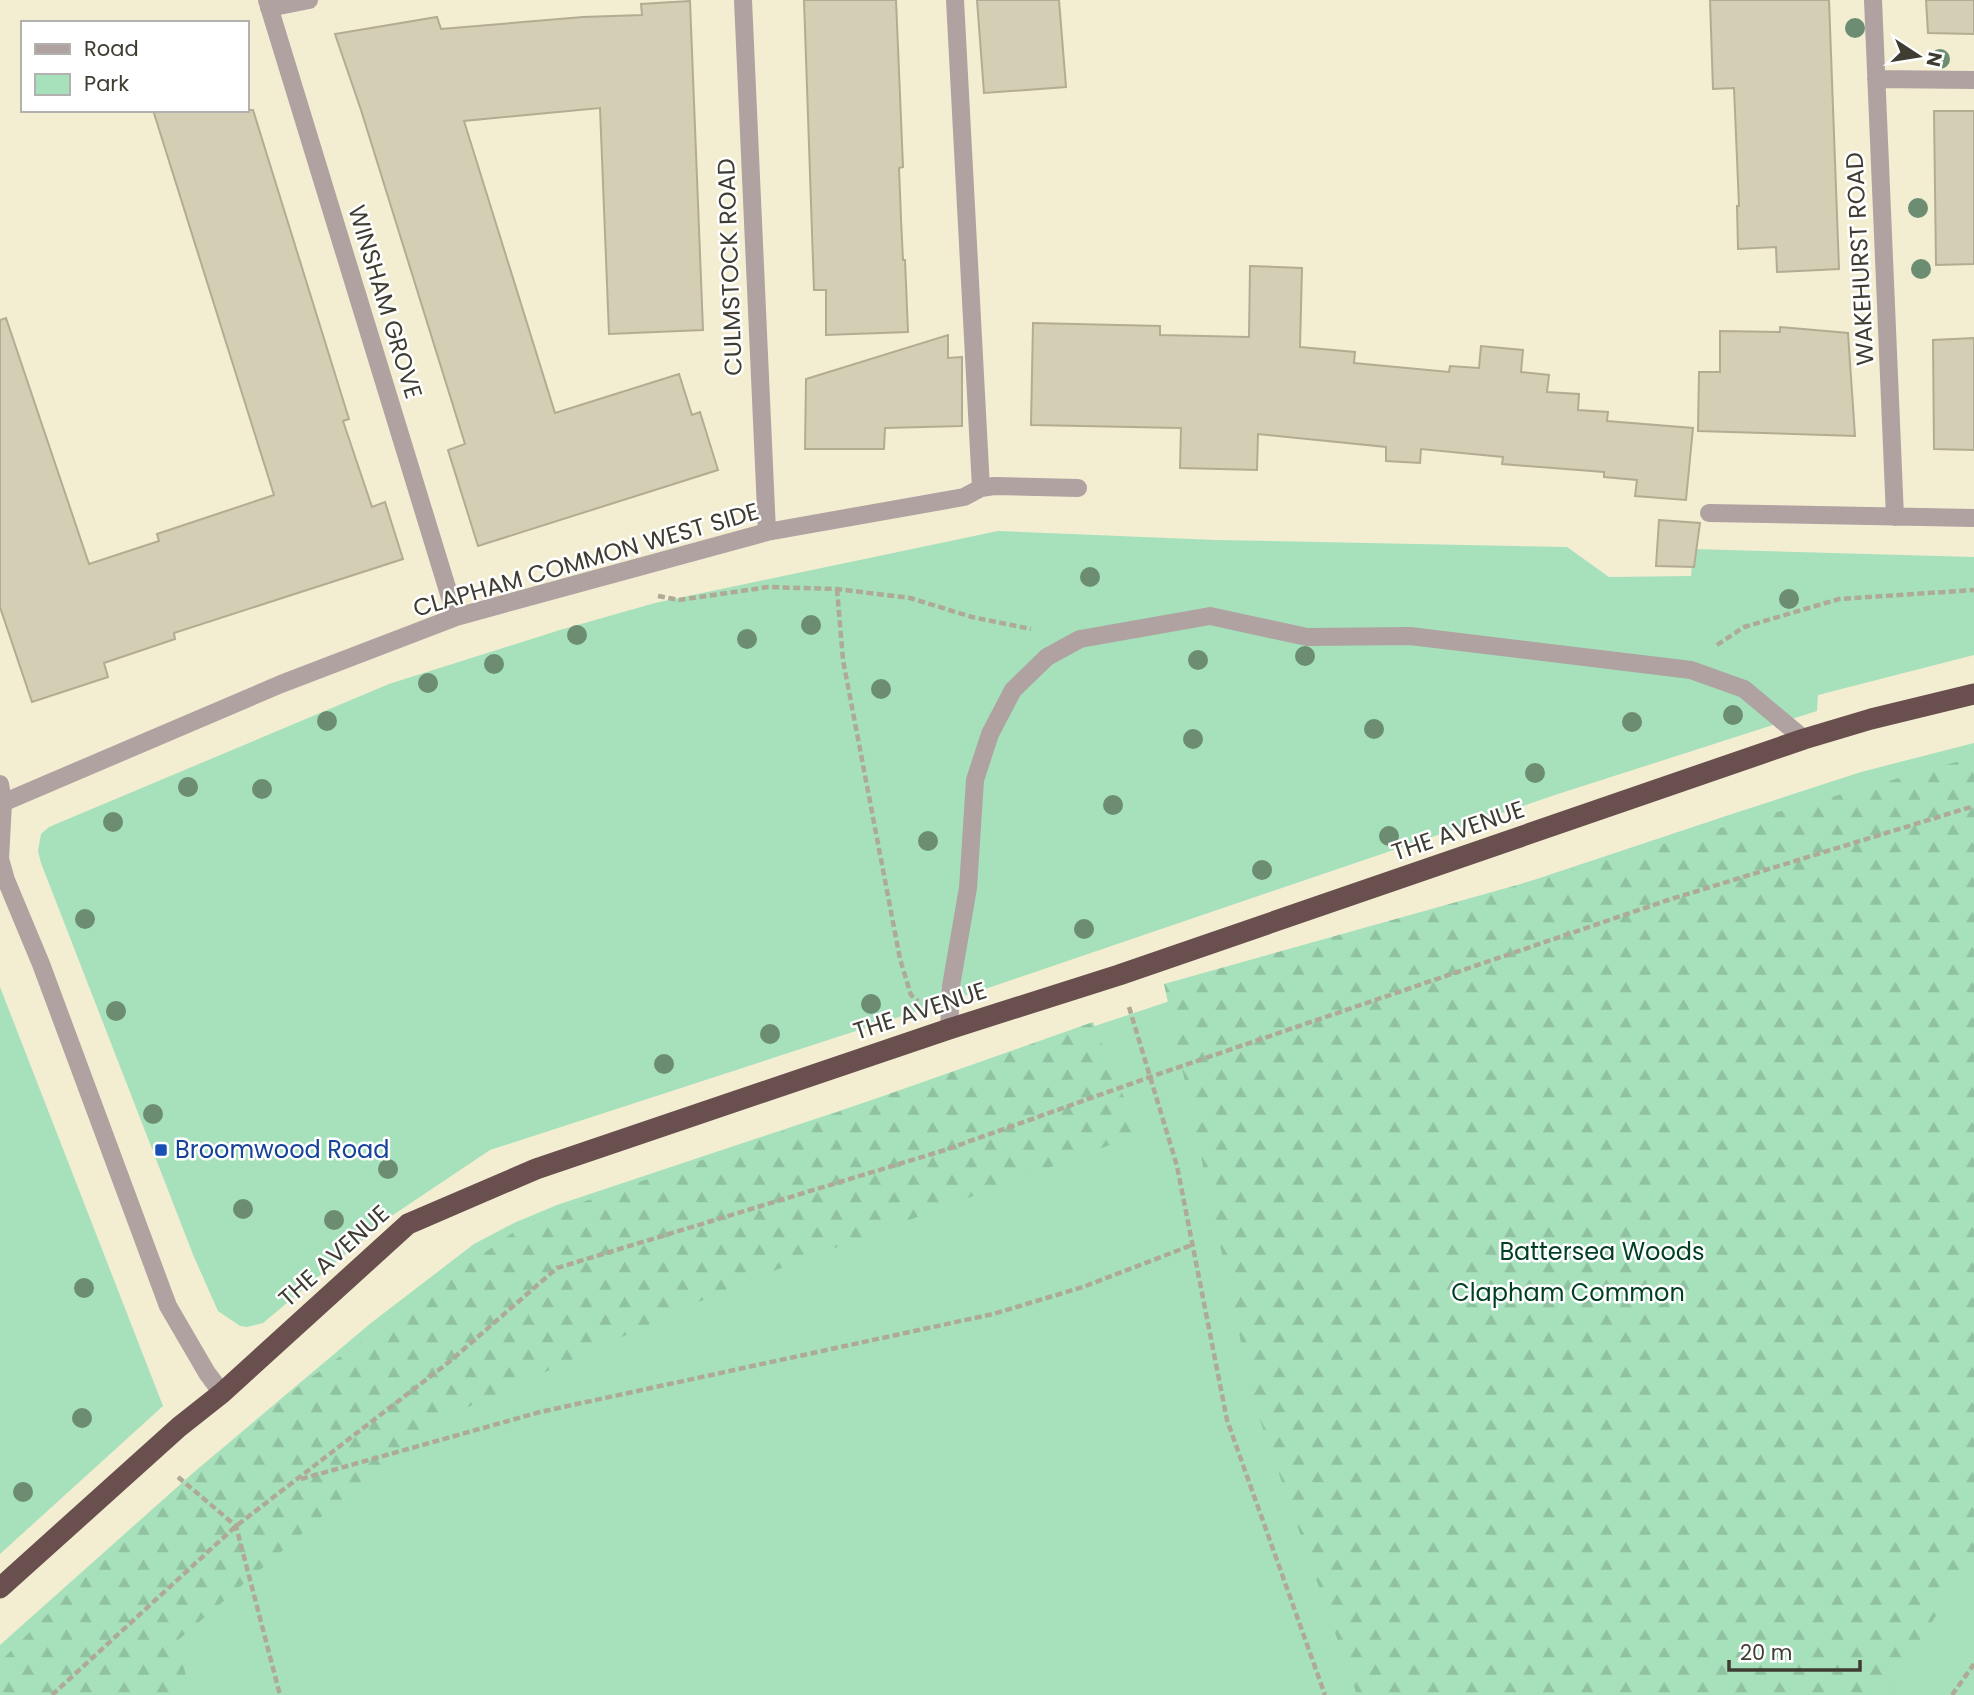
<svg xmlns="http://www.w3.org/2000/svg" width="1974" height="1695" font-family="Poppins,sans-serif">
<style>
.green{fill:#a6e1bc}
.forest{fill:url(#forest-firs)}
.building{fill:#d4ceb4;stroke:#b2ac93;stroke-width:2}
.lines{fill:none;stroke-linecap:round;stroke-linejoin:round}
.path{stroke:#afaa96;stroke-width:4.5;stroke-dasharray:7 3.5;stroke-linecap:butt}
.minor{stroke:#afa2a1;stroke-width:18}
.highway{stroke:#694f4d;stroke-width:21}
.tree{fill:#6d8d72}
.transit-dot{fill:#1a4fb4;stroke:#fff;stroke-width:2.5}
.labels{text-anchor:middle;stroke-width:5;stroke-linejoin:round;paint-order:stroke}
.street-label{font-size:24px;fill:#3f3c32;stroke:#fff}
.transit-label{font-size:24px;fill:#164399;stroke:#fff;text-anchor:start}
.park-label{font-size:24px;fill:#003f23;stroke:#fff}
</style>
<defs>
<pattern id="forest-firs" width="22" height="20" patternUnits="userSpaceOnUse" patternTransform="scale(1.75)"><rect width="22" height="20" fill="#a6e1bc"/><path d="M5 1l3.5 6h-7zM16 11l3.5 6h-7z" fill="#90c2a2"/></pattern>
</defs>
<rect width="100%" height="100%" fill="#f3edd2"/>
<!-- green -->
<path class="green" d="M998,531L1216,540L1567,547L1609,577L1691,576L1693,549L1974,557V655L1818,695L1817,711L1561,793L985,989L490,1150L390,1217L263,1323L247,1327L240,1326L218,1311L194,1257L41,863L38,851L41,834L49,827L389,684L560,630L655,603Z
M1974,743V1695H0V1645L193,1473L371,1323L474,1244L514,1223L557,1205L1729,815L1861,772Z
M0,987L163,1406L0,1554Z"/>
<!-- forest -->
<path class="forest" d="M1974,757V1569L1937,1614L1887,1695H1357L1254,1403L1164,984Z
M1093,1022L1139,1134L736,1285L429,1425L177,1641L191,1695H0V1662L131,1530L300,1385L529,1221Z"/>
<!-- building -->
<path class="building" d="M804,0H896L903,167L899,168L901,219L903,260H905L908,332L826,335V290H814Z
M977,0H1059L1066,87L984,93Z
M1710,0H1829L1839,269L1777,272L1776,247L1738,249L1737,206H1739L1734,88L1713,89Z
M1926,0H1974V34L1928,33Z
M690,1L703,330L609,334L600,108L464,121L555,413L679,374L692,415L700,412L718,470L478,546L448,450L465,444L361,110L335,34L437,17L441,29L583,17L642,15L641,4Z
M153,110H253L349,419L343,421L372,507L385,502L403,559L174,633L175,639L104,663L108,677L32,702L0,607V320L6,318L89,564L159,541L157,534L274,495Z
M1934,111H1974V264L1936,265Z
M1250,266L1302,268L1300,347L1355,352L1354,363L1449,372L1450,366L1479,368L1481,346L1523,350L1521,372L1549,375L1547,392L1579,394L1578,410L1608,412L1607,421L1693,428L1686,500L1635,496L1637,480L1604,477V472L1502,464L1503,457L1421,449L1420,463L1386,461V447L1258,434L1257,470L1180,468L1181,428L1031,425L1033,323L1160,326V335L1249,337Z
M1780,327L1848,333L1855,436L1698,431L1699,372H1720V331L1780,332Z
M948,335V358L962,357V426L885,428L884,449H805L806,379Z
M1974,338V450L1934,449L1933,340Z
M1659,520L1700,523L1694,567L1656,566Z"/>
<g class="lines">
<!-- path -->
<path class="path" d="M837,589L843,660L900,959L911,995L918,1001
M658,596L679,600L768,587L837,589L910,598L972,617L1031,629
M1717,645L1744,627L1839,599L1974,590
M1129,1007L1177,1166L1227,1420L1325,1695
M178,1477L236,1526L280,1695
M301,1479L540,1412L993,1314L1083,1287L1192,1245
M52,1695L236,1526L449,1362L557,1268L945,1150L1150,1077L1668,900L1974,806
M1952,1695L1974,1664"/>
<!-- minor -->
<path class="minor" d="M267,0L456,617
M743,0L767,532
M1873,0L1895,517
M269,8L309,0
M1876,79L1974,80
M981,488L994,486L1078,488
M1709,513L1974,518
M0,784L3,803L0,859L6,880L41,964L168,1306L207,1373L222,1393
M0,804L281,684L456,617L767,532L964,497L981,488L955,0
M949,1029L951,986L968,888L975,780L990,734L1013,690L1047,657L1080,639L1210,616L1307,637L1410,636L1691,670L1744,689L1804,739"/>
<!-- highway -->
<path class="highway" d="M0,1588L179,1427L222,1393L408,1224L536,1169L949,1029L1119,975L1804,739L1871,719L1974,694"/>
</g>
<!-- trees -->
<g class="tree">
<circle cx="1855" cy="28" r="10"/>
<circle cx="1940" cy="59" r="10"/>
<circle cx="1918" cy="208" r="10"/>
<circle cx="1921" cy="269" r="10"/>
<circle cx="1090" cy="577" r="10"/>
<circle cx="1789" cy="599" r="10"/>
<circle cx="811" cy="625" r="10"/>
<circle cx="577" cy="635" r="10"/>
<circle cx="747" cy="639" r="10"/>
<circle cx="1305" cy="656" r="10"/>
<circle cx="1198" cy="660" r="10"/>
<circle cx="494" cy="664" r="10"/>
<circle cx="428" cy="683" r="10"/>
<circle cx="881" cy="689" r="10"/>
<circle cx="1733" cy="715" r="10"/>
<circle cx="327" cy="721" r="10"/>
<circle cx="1632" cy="722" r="10"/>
<circle cx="1374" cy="729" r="10"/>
<circle cx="1193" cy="739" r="10"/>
<circle cx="1535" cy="773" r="10"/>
<circle cx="188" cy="787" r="10"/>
<circle cx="262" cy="789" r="10"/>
<circle cx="1113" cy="805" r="10"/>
<circle cx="113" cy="822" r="10"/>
<circle cx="1389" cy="836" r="10"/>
<circle cx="928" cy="841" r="10"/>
<circle cx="1262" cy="870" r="10"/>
<circle cx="85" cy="919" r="10"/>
<circle cx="1084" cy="929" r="10"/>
<circle cx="871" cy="1004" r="10"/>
<circle cx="116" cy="1011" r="10"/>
<circle cx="770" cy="1034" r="10"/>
<circle cx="664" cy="1064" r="10"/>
<circle cx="153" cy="1114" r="10"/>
<circle cx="388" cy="1169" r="10"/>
<circle cx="243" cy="1209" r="10"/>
<circle cx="334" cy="1220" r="10"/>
<circle cx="84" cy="1288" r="10"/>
<circle cx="82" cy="1418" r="10"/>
<circle cx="23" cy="1492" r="10"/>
</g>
<!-- markers -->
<rect class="transit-dot" x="154" y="1143" width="14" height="14" rx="3.5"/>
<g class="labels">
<!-- street labels -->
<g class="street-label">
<text transform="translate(1860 259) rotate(-93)" y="8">WAKEHURST ROAD</text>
<text transform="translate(730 267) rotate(-92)" y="8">CULMSTOCK ROAD</text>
<text transform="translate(385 302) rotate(73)" y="8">WINSHAM GROVE</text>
<text transform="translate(586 560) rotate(-16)" y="8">CLAPHAM COMMON WEST SIDE</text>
<text transform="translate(1458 831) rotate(-19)" y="8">THE AVENUE</text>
<text transform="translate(920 1011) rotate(-18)" y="8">THE AVENUE</text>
<text transform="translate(334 1256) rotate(-42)" y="8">THE AVENUE</text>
</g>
<!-- transit labels -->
<g class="transit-label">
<text x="175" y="1158">Broomwood Road</text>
</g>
<!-- park labels -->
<g class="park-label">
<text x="1602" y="1260">Battersea Woods</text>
<text x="1568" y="1301">Clapham Common</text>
</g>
</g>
<!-- legend -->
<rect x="21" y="21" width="228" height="91" fill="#ffffff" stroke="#b2b1ad" stroke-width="2"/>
<rect x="35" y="44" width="35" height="10" fill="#afa2a1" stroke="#b2b1ad" stroke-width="2"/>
<text x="84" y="56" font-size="21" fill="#3f3c32">Road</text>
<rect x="35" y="74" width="35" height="21" fill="#a6e1bc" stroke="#b2b1ad" stroke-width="2"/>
<text x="84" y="91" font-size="21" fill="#3f3c32">Park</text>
<!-- north arrow -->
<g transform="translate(1918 56) rotate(102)" stroke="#ffffff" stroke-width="5" paint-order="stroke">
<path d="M0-5L12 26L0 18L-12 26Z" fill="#3f3c32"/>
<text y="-10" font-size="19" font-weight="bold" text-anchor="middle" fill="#3f3c32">N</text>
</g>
<!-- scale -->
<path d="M1729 1660v10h131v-10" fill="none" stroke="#3f3c32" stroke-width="3.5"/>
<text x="1740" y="1660" font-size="21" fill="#3f3c32" stroke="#ffffff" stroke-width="5" paint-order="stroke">20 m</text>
</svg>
